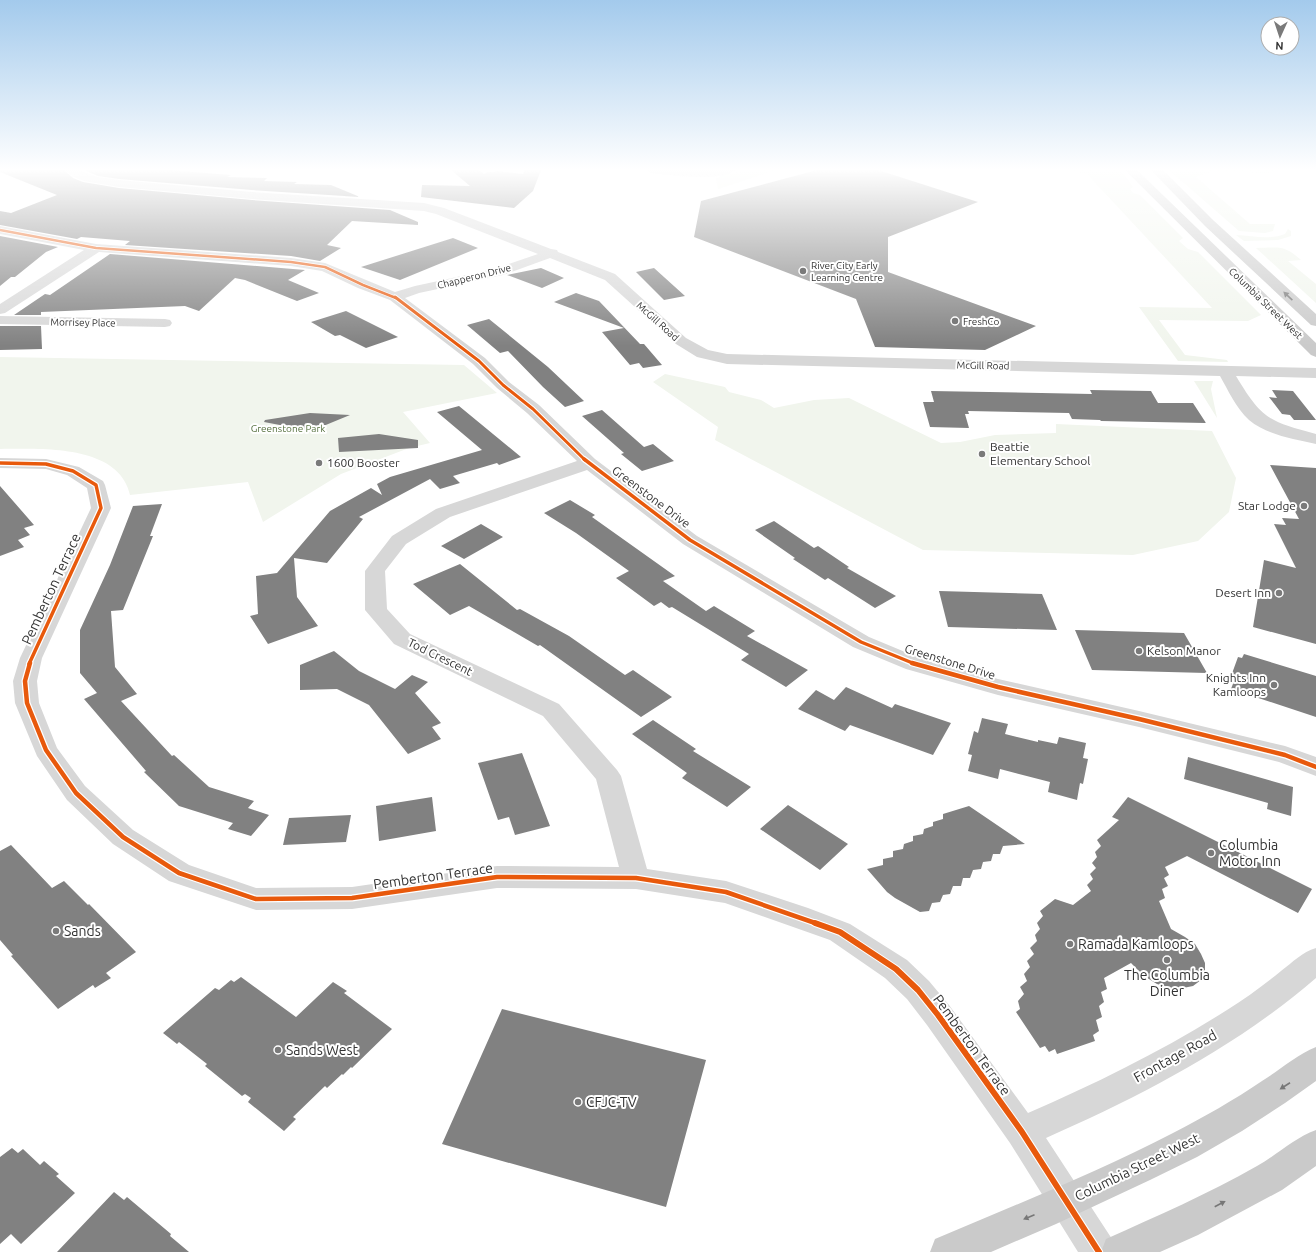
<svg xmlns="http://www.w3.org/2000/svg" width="1316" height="1252" font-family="Ubuntu,sans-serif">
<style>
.green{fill:#f1f5ed}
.building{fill:#818181}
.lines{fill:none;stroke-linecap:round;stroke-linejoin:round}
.minor{fill:#d7d7d7;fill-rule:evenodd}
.major{fill:#cacaca;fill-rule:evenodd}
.cycleway-far4-casing{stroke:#fff;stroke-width:4}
.cycleway-far3-casing{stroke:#fff;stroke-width:5}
.cycleway-far2-casing{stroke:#fff;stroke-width:6}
.cycleway-far1-casing{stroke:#fff;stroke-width:7}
.cycleway-casing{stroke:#fff;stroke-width:8}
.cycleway-far4{stroke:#e8590c;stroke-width:2.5}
.cycleway-far3{stroke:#e8590c;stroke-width:3}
.cycleway-far2{stroke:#e8590c;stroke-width:3.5}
.cycleway-far1{stroke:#e8590c;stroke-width:4.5}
.cycleway{stroke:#e8590c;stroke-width:6}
.oneway{fill:#777}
.poi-dot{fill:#7a7a7a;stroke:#fff;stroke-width:1.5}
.labels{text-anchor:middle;stroke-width:4;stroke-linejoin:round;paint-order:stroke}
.far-poi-label{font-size:10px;fill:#333;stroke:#fff;text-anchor:start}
.far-street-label{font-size:10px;fill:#333;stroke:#fff}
.far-park-label{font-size:10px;fill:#56703f;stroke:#fff}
.poi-label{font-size:12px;fill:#333;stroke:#fff;text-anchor:start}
.street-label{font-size:12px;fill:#333;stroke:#fff}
.near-street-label{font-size:14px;fill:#333;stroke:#fff}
.near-poi-label{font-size:14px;fill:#333;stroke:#fff;text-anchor:start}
</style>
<rect width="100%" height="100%" fill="#fff"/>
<!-- green -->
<path class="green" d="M753,170H776L718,189L716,179L722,175Z
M1068,170H1117L1124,174L1133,187L1130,189L1133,193L1140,195L1183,238L1179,241L1188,249L1198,252L1261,315L1248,321L1159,320L1185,355L1227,360L1228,362L1178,361L1139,307L1212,308L1087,174Z
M1169,170H1279L1267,174L1240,171L1211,172L1196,177L1250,224H1275L1273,231L1265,233L1239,231Z
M1288,229L1291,231V236L1278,240L1244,241L1236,235C1253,236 1269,240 1285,234Z
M1256,248C1279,248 1283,244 1301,260L1288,261L1316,284V303Z
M0,357L464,365L497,393L403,412L430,443L409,448L341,474L263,522L248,482L130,495C119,444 40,449 0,449Z
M665,374L725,387L729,392L761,400L774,408L814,400L849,398L941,443L960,442L995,435L1056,433V424L1212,431L1236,478L1229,512L1198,541L1133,555L923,550L715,440L718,427L653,382Z
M1194,381H1213L1211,389L1217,418Z"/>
<!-- building -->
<path class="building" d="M0,170H64L73,178L83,182L119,188L252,200L390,210L418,222V225L352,221L327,245L341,248L320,261L291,256L125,245L130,241L81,237L77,239L0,225V211L11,213L57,195L0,172Z
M84,170H169L231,175L227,177L267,178L264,181L297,182L294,184L331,185L360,197L252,190L119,179L98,176Z
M451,170H479L484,174L488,172H494L497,171L523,174L525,170H541L533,191L514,208L421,197L422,185L470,186Z
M817,170H878L978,202L888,237V272L1036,326L985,350L875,347L856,299L694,237L701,201Z
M0,236L58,247L46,252L15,277H11L0,286Z
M453,238L478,248L400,280L361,267Z
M110,254L305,270L288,280L319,293L297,301L245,280L235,278L199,311L185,306L41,312V315H14L45,294L50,295Z
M541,268L564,278L542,288L507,275Z
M654,268L685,296L664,300L636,272Z
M576,293L599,301L640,344H644L662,365L643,368L639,363L630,365L602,332L624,328L554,302Z
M346,311L398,337L366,348L340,335L335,336L311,322Z
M489,319L548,367L584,401L565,407L543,387L508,351L500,353L467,325Z
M0,326H41L42,349L0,350Z
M1090,390L1151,391L1158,403H1193L1206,423L1101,421L1100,420L1072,419L1069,413L968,411L969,414H965L969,428L930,427L923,402H934L931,391L1092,394Z
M1272,390L1293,391L1316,420H1294L1290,415L1282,414L1269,397L1277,398Z
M459,406L521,457L499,465L497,463L453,476L460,483L440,489L430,479L359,517L363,519L327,563L294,558L297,597L318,626L268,644L250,616L258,614L256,576L277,573L330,511L371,488L382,495L377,484L390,477L482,450L437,412Z
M602,410L644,447L653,444L674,461L642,471L621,454L624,453L582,416Z
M310,413L350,415L316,429L306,430L264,422L265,420Z
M379,434L418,440V448L339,452L338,438Z
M1270,465L1316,468V644L1253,627L1264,560L1296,568L1274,524L1286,525L1282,518L1299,519Z
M0,486L34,525L24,528L30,535L18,540L24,547L0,556Z
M570,500L595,515L592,517L675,576L663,581L706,611L714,606L755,631L747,636L808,670L786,687L741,660L749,654L672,607L669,608L661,602L654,606L616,578L629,571L576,533L544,513Z
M162,504L150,536H153L123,610L111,611L115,667L137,694L121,701L172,756L174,755L209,787L254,801L248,808L269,815L251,836L228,829L233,823L179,806L144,772L146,771L84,699L97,693L80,673V630L110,565L133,506Z
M774,521L814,548L818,546L849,567L847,568L896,596L875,608L828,578L825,580L793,559L795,558L755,530Z
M481,524L503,537L464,559L441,546Z
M460,564L517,610L520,609L569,636L625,675L633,670L672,697L641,717L540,645L538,646L469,606L450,615L413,584Z
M939,591L1042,594L1057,630L948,627Z
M1075,630L1184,633L1207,673L1092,670Z
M334,651L359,671L395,689L412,675L428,682L415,693L441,723L432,727L441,739L408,754L369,705L337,689L300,690V665Z
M1244,654L1316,676V717L1231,689L1234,681L1230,679L1238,657L1242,658Z
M846,687L892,708L895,704L951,723L933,755L850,725L845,731L798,709L816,690L834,700Z
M982,718L1008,724L1005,734L1038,742V740L1057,744L1059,737L1086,743L1083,758L1088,759L1083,784L1080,783L1077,800L1048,792L1050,782L1000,769L998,779L968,771L972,755L968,754L974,731L978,733Z
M653,720L696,749L693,751L751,787L727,807L682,778L687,773L632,734Z
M522,753L550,826L515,835L509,817L498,820L478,763Z
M1188,757L1293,787L1291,816L1267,809L1268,803L1184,779Z
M432,797L436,831L379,841L376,806Z
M1128,797L1312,889L1298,913L1187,856L1165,867L1169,875L1164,878L1168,886L1162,889L1165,898L1159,901L1171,929L1185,937L1195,944L1201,954L1205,963V973L1201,980L1193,986L1183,988H1171L1157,984L1144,976L1131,963L1104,978L1107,989L1101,992L1104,1002L1099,1006L1102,1017L1096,1020L1099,1031L1093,1035L1095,1041L1057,1054L1055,1049L1049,1052L1045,1046L1040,1048L1016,1012L1020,1009L1018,1001L1024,994L1020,987L1027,981L1024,974L1030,967L1027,961L1034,954L1030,948L1037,941L1035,935L1040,929L1037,923L1043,916L1040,911L1055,899L1073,905L1091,891L1087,885L1093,879L1090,874L1096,868L1092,863L1097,857L1095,852L1101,846L1097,840L1119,820L1112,817Z
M788,805L848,844L820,870L760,829Z
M969,806L1025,844L1003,846L1000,854H993L991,861L983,862L981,869L973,870L970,878H963L961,886H953L950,894L943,895L940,902L932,903L929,911L920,912L895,898L887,892L867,869L883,865V859L893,857V851L903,849L904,844L913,841V836L923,834L924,829L933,826V822L943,819V814Z
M351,815L346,842L283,845L289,818Z
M11,845L52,888L64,881L88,905L89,904L136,952L106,973L111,978L95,988L93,985L58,1009L11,956L13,955L0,940V851Z
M241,977L296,1017L333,982L347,991L344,993L392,1029L352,1068L351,1067L343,1075L342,1074L327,1088L325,1086L293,1117L296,1119L284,1131L248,1102L251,1098L245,1094L242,1096L205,1066L207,1064L179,1042L177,1044L163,1033L215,988L219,990L231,980L234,982Z
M502,1009L706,1060L666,1207L442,1144Z
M12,1148L18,1153L23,1149L40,1165L44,1161L59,1174L56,1176L75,1193L21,1244L11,1234L0,1244V1157Z
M114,1192L124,1200L127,1197L171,1234L170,1236L189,1252H57Z"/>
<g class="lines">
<!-- minor -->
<path class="minor" d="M65,170H79L98,177L119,180L252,192L424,203L444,208L551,249L557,250L558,252L615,274L686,338L708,350L727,354L1316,368V378L1236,376C1262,419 1268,421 1316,434V444C1294,439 1267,435 1249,420C1236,408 1228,390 1220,376L727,364L697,357L676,344L605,280L550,258L503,275L419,293L405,298L485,358L509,382L539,405L595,459L697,536L869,637L922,659L998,679L1139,711L1285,746L1316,757V776L1279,762L1139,727L998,695L906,669L853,647L683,544L587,470L450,517L406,544L385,571L387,609L410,634L559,704L617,770L621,776L647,869L726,881L808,908L850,924L907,960L929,981L949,1005L1028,1113C1097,1083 1164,1050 1227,1010C1246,998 1264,985 1281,971C1293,962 1302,952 1316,948V978C1236,1047 1141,1096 1046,1138L1112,1239L1117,1252H1078L1010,1143L927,1025L907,999L885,978L830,940L725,903L636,889L497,888L352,909L256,910L169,881L113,844L67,800L37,756L15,703L13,681L20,658L91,508L87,488L67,475L46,469L0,468V458L46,459L79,467L103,481L105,485L111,508L42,658L37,681L39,703L57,748L85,786L133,830L189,865L256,888L352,887L497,866L619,867L596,779L543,716L394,644L365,610V571L392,536L436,509L577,461L527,413L497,388L473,364L390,300L358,288L322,271L291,266L99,252L5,313L0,314V304L84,250L0,234V226L96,244L291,258L325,263L395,292L415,286L494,269L538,254L436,214L424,211L252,199L119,187L84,181L74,177Z
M646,170H735C725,182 667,175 651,173Z
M0,316L165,319L170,320L172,323L170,326L165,327L0,324Z"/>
<!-- major -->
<path class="major" d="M1125,170H1137L1316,343V357L1311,355Z
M1151,170H1163L1213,220L1316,314V326L1311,325L1205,226Z
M1316,1047V1081L1285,1103L1242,1131L1197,1157L1150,1180L1056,1224L991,1252H930L935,1239C1015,1205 1096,1173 1173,1133C1204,1117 1234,1100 1262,1081C1280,1070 1296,1055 1316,1047Z
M1316,1130V1166L1282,1190L1198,1235L1160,1252H1101L1106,1239C1157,1216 1208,1194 1257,1166C1277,1155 1294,1138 1316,1130Z"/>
<!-- cycleway-far4 casing -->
<g class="cycleway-far4-casing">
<path id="cycleway-far4" d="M0,230L96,248L291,262L325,267L363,285L396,298"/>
</g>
<!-- cycleway-far3 casing -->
<g class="cycleway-far3-casing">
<path id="cycleway-far3" d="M395,297L479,361L503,385L533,409L585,460"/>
</g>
<!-- cycleway-far2 casing -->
<g class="cycleway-far2-casing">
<path id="cycleway-far2" d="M584,459L690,540L861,642L915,664
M0,463L46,464L73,471L96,485L101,508L29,664"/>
</g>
<!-- cycleway-far1 casing -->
<g class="cycleway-far1-casing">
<path id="cycleway-far1" d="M30,663L25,681L27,703L46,750L76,793L123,837L179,873L256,899L352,898L497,877L636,878L726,892L818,924
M912,663L998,687L1139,719L1285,755L1316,767"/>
</g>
<!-- cycleway casing -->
<g class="cycleway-casing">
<path id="cycleway" d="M815,923L840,932L896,969L918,990L938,1015L1022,1132L1099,1252"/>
</g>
<!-- cycleway-far4 -->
<use href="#cycleway-far4" class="cycleway-far4"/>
<!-- cycleway-far3 -->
<use href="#cycleway-far3" class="cycleway-far3"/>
<!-- cycleway-far2 -->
<use href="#cycleway-far2" class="cycleway-far2"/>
<!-- cycleway-far1 -->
<use href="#cycleway-far1" class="cycleway-far1"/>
<!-- cycleway -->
<use href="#cycleway" class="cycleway"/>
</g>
<!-- one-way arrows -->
<defs><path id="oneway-solid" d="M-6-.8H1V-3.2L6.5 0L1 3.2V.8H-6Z"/></defs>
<g class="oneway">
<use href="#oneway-solid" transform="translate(1288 296) rotate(-137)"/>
<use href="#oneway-solid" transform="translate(1285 1086) rotate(147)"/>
<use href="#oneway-solid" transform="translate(1220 1204) rotate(-28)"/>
<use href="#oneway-solid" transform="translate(1029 1217) rotate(157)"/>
</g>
<!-- sky -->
<linearGradient id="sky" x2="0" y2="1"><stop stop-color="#a3caec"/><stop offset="0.49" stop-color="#fff"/><stop offset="1" stop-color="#fff" stop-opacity="0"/></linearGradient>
<rect width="1316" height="346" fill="url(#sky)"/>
<!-- markers -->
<g class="poi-dot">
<circle cx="803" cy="271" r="4"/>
<circle cx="955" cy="321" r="4"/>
<circle cx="982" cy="454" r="4"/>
<circle cx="319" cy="463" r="4"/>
<circle cx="1304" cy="506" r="4"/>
<circle cx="1279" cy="593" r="4"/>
<circle cx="1139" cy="651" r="4"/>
<circle cx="1274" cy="685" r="4"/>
<circle cx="1211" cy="853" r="4"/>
<circle cx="56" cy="931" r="4"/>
<circle cx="1070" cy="944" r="4"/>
<circle cx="1167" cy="960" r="4"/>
<circle cx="278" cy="1050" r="4"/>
<circle cx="578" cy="1102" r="4"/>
</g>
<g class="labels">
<!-- far-poi labels -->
<g class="far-poi-label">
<text x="811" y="269">River City Early<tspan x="811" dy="12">Learning Centre</tspan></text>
<text x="963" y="325">FreshCo</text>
</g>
<!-- far-street labels -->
<g class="far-street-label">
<text transform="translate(474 276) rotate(-14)" y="4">Chapperon Drive</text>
<text transform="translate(1266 303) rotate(44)" y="4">Columbia Street West</text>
<text transform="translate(658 321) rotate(42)" y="4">McGill Road</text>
<text transform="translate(83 322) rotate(1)" y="4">Morrisey Place</text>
<text transform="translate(983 365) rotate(1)" y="4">McGill Road</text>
</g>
<!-- far-park labels -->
<g class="far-park-label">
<text x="288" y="432">Greenstone Park</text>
</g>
<!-- poi labels -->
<g class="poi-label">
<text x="990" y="451">Beattie<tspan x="990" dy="14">Elementary School</tspan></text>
<text x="327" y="467">1600 Booster</text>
<text x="1296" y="510" text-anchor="end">Star Lodge</text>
<text x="1271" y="597" text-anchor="end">Desert Inn</text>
<text x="1147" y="655">Kelson Manor</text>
<text x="1266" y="682" text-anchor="end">Knights Inn<tspan x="1266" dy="14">Kamloops</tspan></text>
</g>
<!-- street labels -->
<g class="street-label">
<text transform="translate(651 497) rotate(37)" y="4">Greenstone Drive</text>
<text transform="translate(440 657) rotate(26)" y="4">Tod Crescent</text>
<text transform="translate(950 662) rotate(17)" y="4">Greenstone Drive</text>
</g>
<!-- near-street labels -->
<g class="near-street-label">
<text transform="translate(51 589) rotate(-65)" y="5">Pemberton Terrace</text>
<text transform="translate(433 876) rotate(-8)" y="5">Pemberton Terrace</text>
<text transform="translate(972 1045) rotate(54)" y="5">Pemberton Terrace</text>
<text transform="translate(1175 1056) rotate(-29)" y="5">Frontage Road</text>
<text transform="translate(1137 1167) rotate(-26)" y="5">Columbia Street West</text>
</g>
<!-- near-poi labels -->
<g class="near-poi-label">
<text x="1219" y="850">Columbia<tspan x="1219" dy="16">Motor Inn</tspan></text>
<text x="64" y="936">Sands</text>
<text x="1078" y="949">Ramada Kamloops</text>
<text x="1167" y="980" text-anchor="middle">The Columbia<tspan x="1167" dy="16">Diner</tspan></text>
<text x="286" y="1055">Sands West</text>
<text x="586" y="1107">CFJC-TV</text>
</g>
</g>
<!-- north arrow -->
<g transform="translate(1280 36) rotate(183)"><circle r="19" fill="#ffffff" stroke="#adadad"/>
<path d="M0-3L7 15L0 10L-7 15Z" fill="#7a7a7a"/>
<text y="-6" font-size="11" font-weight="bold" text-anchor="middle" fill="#333333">N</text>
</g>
</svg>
